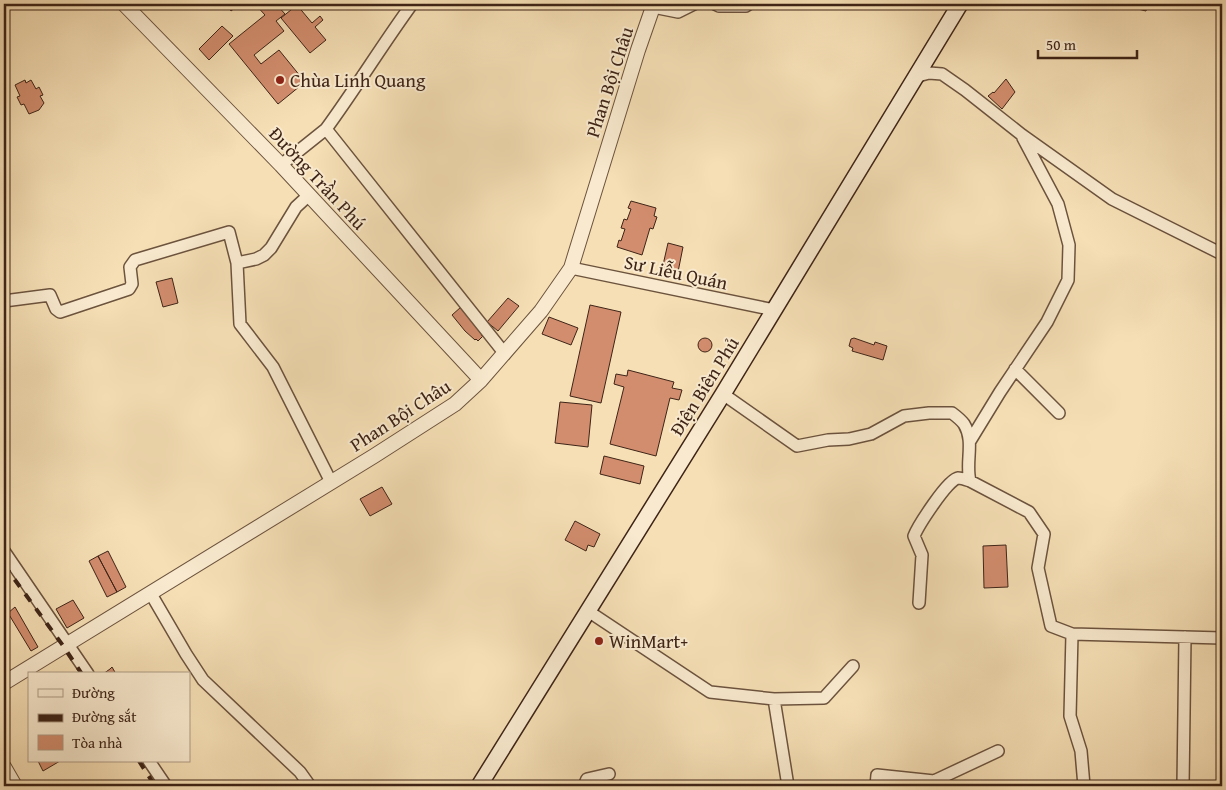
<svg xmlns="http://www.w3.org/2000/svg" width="1226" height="790" font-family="'Gentium Book Plus',serif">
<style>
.building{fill:#d28d6e;stroke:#3e2417}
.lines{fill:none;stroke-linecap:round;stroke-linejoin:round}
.minor-casing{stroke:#6c533e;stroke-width:14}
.tertiary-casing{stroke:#6c533e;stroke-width:16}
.secondary-casing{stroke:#3e2417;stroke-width:18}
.minor{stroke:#f9eacf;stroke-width:11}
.tertiary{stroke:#f9eacf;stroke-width:14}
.secondary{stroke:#f9eacf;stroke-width:15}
.rail{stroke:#3e2417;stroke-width:4;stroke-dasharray:9 9;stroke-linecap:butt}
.poi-dot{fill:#8f2418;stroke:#f9eacf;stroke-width:2}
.labels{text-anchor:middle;stroke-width:4;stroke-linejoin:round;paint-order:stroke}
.poi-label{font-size:19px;fill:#3e2417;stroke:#f9eacf;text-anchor:start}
.street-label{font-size:19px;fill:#3e2417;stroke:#f9eacf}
</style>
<rect width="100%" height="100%" fill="#f6dfb5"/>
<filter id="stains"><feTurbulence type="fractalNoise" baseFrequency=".004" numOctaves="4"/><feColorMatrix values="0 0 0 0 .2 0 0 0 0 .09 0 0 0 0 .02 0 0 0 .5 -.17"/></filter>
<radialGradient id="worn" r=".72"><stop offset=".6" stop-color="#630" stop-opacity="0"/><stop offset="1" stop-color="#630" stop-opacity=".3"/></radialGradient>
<!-- building -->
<path class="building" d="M226,4H240L231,11Z
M255,4H276L285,14L276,21L284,31L254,55L261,64L279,50L305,82L278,104L229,44L265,15Z
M1116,4H1148L1146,11L1138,9V7Z
M297,5L312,23L320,16L323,20L315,27L326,40L310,53L281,18Z
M222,26L233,36L209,60L199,49Z
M1006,79L1015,92L1002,109L988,96L993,92L994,93Z
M25,80L26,83L31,80L36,89L39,87L43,95L40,96L44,103L39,110L29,114L24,104L21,105L17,97L20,96L15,85Z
M631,201L656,208L654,216L657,217L653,229L650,228L642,255L617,247L619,240L621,241L625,229L621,228L624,219L627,220L631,209L628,208Z
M668,243L683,247L677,277L661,274Z
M172,278L178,303L163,307L156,282Z
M508,298L519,306L498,331L487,322Z
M590,305L621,312L601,403L570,396Z
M461,307L483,333L481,335L483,336L478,341L476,339L475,340L465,331L452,315Z
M549,317L578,328L571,345L542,334Z
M698 345a7 7 0 1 1 14 0a7 7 0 1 1-14 0Z
M854,338L874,345L875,342L887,346L883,360L852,351L853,348L849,346L851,339Z
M628,370L674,382L672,388L682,390L679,400L670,398L656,456L610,444L624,387L614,384L616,374L627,376Z
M560,402L592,405L588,447L555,443Z
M604,456L644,466L640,484L600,474Z
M382,487L392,504L370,516L360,499Z
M575,521L600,534L594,547L588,545L586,551L565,540Z
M1006,545L1008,587L984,588L983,546Z
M108,551L126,587L117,592L98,556Z
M98,556L117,592L107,597L89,561Z
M73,600L84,618L67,628L56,609Z
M15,607L38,647L31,651L8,613Z
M112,667L116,674H103L110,669Z
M38,761H60L43,771Z"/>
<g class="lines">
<!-- minor casing -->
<g class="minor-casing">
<path id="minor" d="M715,4L719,6H746L749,4
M653,7L678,12L694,4
M914,77L929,73L942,74L965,90L1022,135L1112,199L1222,254
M326,129C356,88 382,45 412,4
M281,165L326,129L505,354
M237,263L256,259L264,255L271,248L296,207L309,195
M571,268L774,310
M4,301L50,295L56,309L60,312L129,289L132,284L130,267L135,260L229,232L237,263L240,324L273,367L331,482
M1015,369L1059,413
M723,394L797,446L828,440L849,439L871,434L904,416L929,413H952C956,416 961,420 964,424C975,442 965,462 970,481L1029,512L1044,534L1038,568L1051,626L1072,634L1222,638
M970,441L1000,392L1047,322L1068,280L1069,245L1058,204L1023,138
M4,551L88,674
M151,594L186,654L203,680L300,772L310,786
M919,603L922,555L914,536C918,526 948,479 958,478C962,478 967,480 970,481
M588,611L710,692L774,699L824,698L853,666
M1072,634L1070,716L1081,751L1084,786
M774,699L788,786
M149,761L166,786
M584,786L587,779L609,774
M876,786L877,775L934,781L998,751
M1183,786L1185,637"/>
</g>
<!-- tertiary casing -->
<g class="tertiary-casing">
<path id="tertiary" d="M124,4L281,165L481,380
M4,683L374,456L455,404L481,380L541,311L571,268L638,50L654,4
M4,767L15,786"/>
</g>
<!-- secondary casing -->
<g class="secondary-casing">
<path id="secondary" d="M479,786L723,394L960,4"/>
</g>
<!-- minor -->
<use href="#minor" class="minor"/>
<!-- tertiary -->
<use href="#tertiary" class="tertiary"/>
<!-- secondary -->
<use href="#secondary" class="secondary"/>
<!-- rail -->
<path class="rail" d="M4,565L64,647L82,674
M139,761L155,786"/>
</g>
<!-- markers -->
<g class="poi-dot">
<circle cx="280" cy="80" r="5"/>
<circle cx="599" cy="641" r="5"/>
</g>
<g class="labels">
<!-- poi labels -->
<g class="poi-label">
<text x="290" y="87">Chùa Linh Quang</text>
<text x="609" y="648">WinMart+</text>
</g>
<!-- street labels -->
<g class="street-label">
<text transform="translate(609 82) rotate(-72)" y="7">Phan Bội Châu</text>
<text transform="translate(318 178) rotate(47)" y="7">Đường Trần Phú</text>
<text transform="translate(676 272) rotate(12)" y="7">Sư Liễu Quán</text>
<text transform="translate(704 386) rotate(-58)" y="7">Điện Biên Phủ</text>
<text transform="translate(400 415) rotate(-33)" y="7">Phan Bội Châu</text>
</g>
</g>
<!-- margin -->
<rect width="1226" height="790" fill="none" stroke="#f6dfb5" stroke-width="20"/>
<rect x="5" y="5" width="1216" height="780" fill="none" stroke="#3e2417" stroke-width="2.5"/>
<rect x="10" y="10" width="1206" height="770" fill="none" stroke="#3e2417"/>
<!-- legend -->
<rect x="28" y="672" width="162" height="90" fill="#f9eacf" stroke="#ae9b85"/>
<rect x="38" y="689" width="25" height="8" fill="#f9eacf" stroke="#ae9b85"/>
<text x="72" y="698" font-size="15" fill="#3e2417">Đường</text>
<rect x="38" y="714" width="25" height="8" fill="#3e2417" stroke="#ae9b85"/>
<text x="72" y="722" font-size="15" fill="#3e2417">Đường sắt</text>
<rect x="38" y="735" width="25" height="15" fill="#d28d6e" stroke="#ae9b85"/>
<text x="72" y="748" font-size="15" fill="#3e2417">Tòa nhà</text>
<!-- scale -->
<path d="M1038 50v8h99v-8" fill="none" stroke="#3e2417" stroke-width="2.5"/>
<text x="1046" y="50" font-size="15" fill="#3e2417" stroke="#f9eacf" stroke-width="4" paint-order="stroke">50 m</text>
<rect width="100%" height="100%" filter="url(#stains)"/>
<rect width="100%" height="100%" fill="url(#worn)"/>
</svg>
